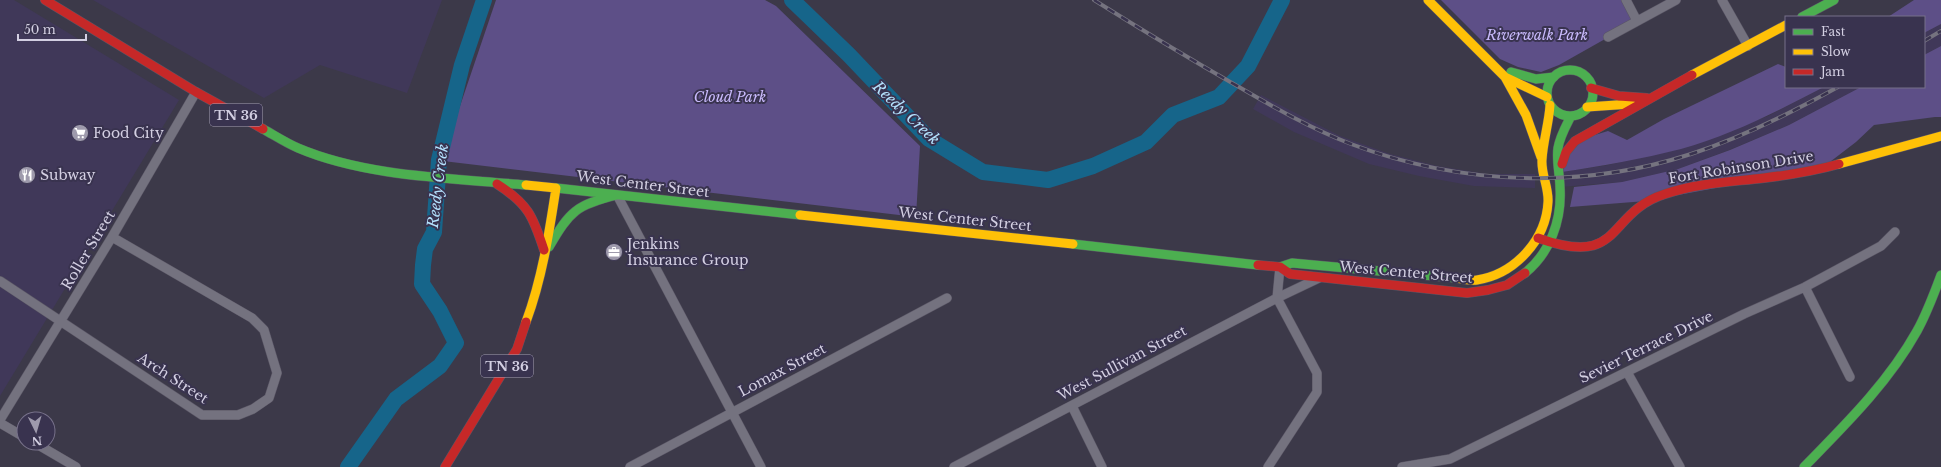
<svg xmlns="http://www.w3.org/2000/svg" width="1941" height="467" font-family="'Libre Baskerville',serif">
<style>
.built{fill:#403859}
.green{fill:#5d4f87}
.lines{fill:none;stroke-linecap:round;stroke-linejoin:round}
.river{stroke:#16658a;stroke-width:16}
.street-casing{stroke:#5a5665;stroke-width:10}
.fast-casing{stroke:#5a5665;stroke-width:10}
.slow-casing{stroke:#5a5665;stroke-width:10}
.jam-casing{stroke:#5a5665;stroke-width:10}
.street{stroke:#74727f;stroke-width:9}
.fast{stroke:#4caf50;stroke-width:9}
.slow{stroke:#ffc107;stroke-width:9}
.jam{stroke:#c62828;stroke-width:9}
.rail-casing{stroke:#75737f;stroke-width:4}
.rail{stroke:#39334f;stroke-width:2.5;stroke-dasharray:8;stroke-linecap:butt}
.labels{text-anchor:middle;stroke-width:4;stroke-linejoin:round;paint-order:stroke}
.shield{fill:#39334f;stroke:#a5a0b6;stroke-width:1}
.shield-label{font-size:13px;font-weight:bold;fill:#d3cfe2}
.park-label{font-size:14px;font-style:italic;fill:#c9bafc;stroke:#39334f}
.poi-label{font-size:14px;fill:#d3cfe2;stroke:#39334f;text-anchor:start}
.street-label{font-size:14px;fill:#d3cfe2;stroke:#39334f}
.water-label{font-size:15px;font-style:italic;fill:#b4e2fe;stroke:#39334f}
</style>
<rect width="100%" height="100%" fill="#3c3949"/>
<!-- built -->
<path class="built" d="M0,0H14L179,100L0,396Z
M93,0H442L407,93L320,65L264,98Z
M1941,24V46L1924,55V33Z
M1824,87H1861L1789,125L1729,150L1678,169L1622,182L1560,187L1562,172L1608,165L1682,148L1768,116Z
M1261,95L1340,136L1390,154L1437,166L1487,174H1535V188L1474,186L1419,176L1369,164L1294,132L1253,109Z"/>
<!-- green -->
<path class="green" d="M496,0H765L776,6L920,146L916,217L443,161L459,109Z
M1441,0H1626L1637,21L1559,65L1541,72L1518,67L1500,59Z
M1914,0H1941V24L1924,33V17H1888Z
M1941,46V117H1935L1874,125L1856,142L1822,168L1646,201L1570,207L1574,187L1622,182L1678,169L1730,150L1789,125L1861,87H1924V55Z
M1778,64L1786,67V87H1824C1778,111 1731,135 1681,149C1642,159 1602,166 1562,172L1575,141L1608,131L1627,140L1664,119Z"/>
<g class="lines">
<!-- river -->
<path class="river" d="M792,0L849,55L929,139L983,172L1048,180L1093,166L1146,142L1173,115L1219,97L1248,66L1282,0
M348,467L396,399L440,366L456,343L440,311L422,284L423,265L425,249L434,232L439,160L462,65L484,0"/>
<!-- street casing -->
<g class="street-casing">
<path id="street" d="M1626,0L1637,21
M1722,0L1748,46
M1608,37L1676,0
M617,195L761,467
M0,281L202,415H238L253,409L269,398L277,373L264,330L252,318L112,237
M1805,287L1850,377
M1277,298L1280,267
M1627,372L1680,467
M1072,406L1102,467
M0,420L112,237L196,92
M0,423L24,437
M35,443L76,467
M630,467L947,298
M954,467L1277,298L1319,278
M1268,467L1317,392V373L1277,298
M1402,467L1450,459L1744,314L1805,287L1881,246L1895,232"/>
</g>
<!-- fast casing -->
<g class="fast-casing">
<path id="fast" d="M1802,17L1834,0
M1547 93a23 23 0 1 1 46 0a23 23 0 1 1-46 0Z
M1511,72L1536,79L1554,77
M263,129C274,135 286,143 298,148C366,177 452,178 526,185
M556,188L800,215
M1073,244L1258,265
M549,247C570,211 576,205 617,195
M1280,267L1292,263L1456,278
M1525,273C1550,253 1562,220 1560,188C1560,175 1556,161 1558,148C1560,136 1566,126 1571,116
M1804,467C1845,425 1888,383 1917,331C1927,313 1934,294 1941,275"/>
</g>
<!-- slow casing -->
<g class="slow-casing">
<path id="slow" d="M1428,0L1505,77L1547,97
M1692,75L1786,25
M1505,77L1526,115L1541,157
M1587,107L1631,104
M1839,164L1941,136
M526,185L556,188C549,234 542,279 526,322
M800,215L1073,244
M1456,278C1462,279 1470,281 1477,280C1515,274 1546,240 1548,202C1549,188 1541,174 1542,160C1543,141 1549,123 1550,105"/>
</g>
<!-- jam casing -->
<g class="jam-casing">
<path id="jam" d="M45,0L196,92L263,129
M1591,88L1619,96L1647,98
M1562,164L1566,152L1575,141L1692,75
M497,184C528,204 533,216 544,250
M1538,238C1624,269 1605,213 1665,194C1697,183 1730,182 1764,178C1789,175 1814,171 1839,164
M1258,265L1280,267L1290,274L1467,293L1488,290L1507,285L1525,273
M445,467L517,349L526,322"/>
</g>
<!-- street -->
<use href="#street" class="street"/>
<!-- fast -->
<use href="#fast" class="fast"/>
<!-- slow -->
<use href="#slow" class="slow"/>
<!-- jam -->
<use href="#jam" class="jam"/>
<!-- rail casing -->
<g class="rail-casing">
<path id="rail" d="M1094,0C1142,30 1190,59 1239,87C1275,108 1312,129 1351,144C1460,185 1581,190 1691,154C1743,137 1791,113 1838,87
M1924,41L1941,31"/>
</g>
<!-- rail -->
<use href="#rail" class="rail"/>
</g>
<!-- icons -->
<defs>
<g id="supermarket-disc" transform="scale(0.9)"><circle r="9.5" fill="#9e9aac" stroke="#39334f"/><path d="M-6-5.5h2.5l.6 2H6L4.5 2H-2.5L-4.4-4H-6ZM-1.5 3.2a1.3 1.3 0 1 0 .1 0ZM3 3.2a1.3 1.3 0 1 0 .1 0Z" fill="#fff"/></g>
<g id="restaurant-disc" transform="scale(0.9)"><circle r="9.5" fill="#9e9aac" stroke="#39334f"/><path d="M-5-6h1v4h1v-4h1v4h1v-4h1v5L-1.5 .5V6h-2V.5L-5-1ZM5-6V6H3V1.5H1.5Q1.5-4 5-6Z" fill="#fff"/></g>
<g id="office-disc" transform="scale(0.9)"><circle r="9.5" fill="#9e9aac" stroke="#39334f"/><path d="M-6-3h4V-5.5h4V-3h4V5H-6ZM-1-4.5V-3h2v-1.5ZM-6 0V1H6V0Z" fill="#fff"/></g>
</defs>
<g fill-rule="evenodd">
<use href="#supermarket-disc" x="80" y="133"/>
<use href="#restaurant-disc" x="27" y="175"/>
<use href="#office-disc" x="614" y="252"/>
</g>
<g class="labels">
<!-- shield labels -->
<g class="shield">
<rect x="210" y="104" width="52" height="22" rx="3"/>
<rect x="481" y="355" width="52" height="22" rx="3"/>
</g>
<g class="shield-label">
<text x="236" y="120">TN 36</text>
<text x="507" y="371">TN 36</text>
</g>
<!-- park labels -->
<g class="park-label">
<text x="1537" y="40">Riverwalk Park</text>
<text x="730" y="102">Cloud Park</text>
</g>
<!-- poi labels -->
<g class="poi-label">
<text x="93" y="138">Food City</text>
<text x="40" y="180">Subway</text>
<text x="627" y="249">Jenkins<tspan x="627" dy="16">Insurance Group</tspan></text>
</g>
<!-- street labels -->
<g class="street-label">
<text transform="translate(1741 167) rotate(-9)" y="5">Fort Robinson Drive</text>
<text transform="translate(643 184) rotate(7)" y="5">West Center Street</text>
<text transform="translate(965 219) rotate(6)" y="5">West Center Street</text>
<text transform="translate(88 250) rotate(-59)" y="5">Roller Street</text>
<text transform="translate(1406 272) rotate(5)" y="5">West Center Street</text>
<text transform="translate(1646 347) rotate(-26)" y="5">Sevier Terrace Drive</text>
<text transform="translate(1122 363) rotate(-28)" y="5">West Sullivan Street</text>
<text transform="translate(782 370) rotate(-28)" y="5">Lomax Street</text>
<text transform="translate(173 378) rotate(33)" y="5">Arch Street</text>
</g>
<!-- water labels -->
<g class="water-label">
<text transform="translate(906 113) rotate(43)" y="5">Reedy Creek</text>
<text transform="translate(438 186) rotate(-83)" y="5">Reedy Creek</text>
</g>
</g>
<!-- legend -->
<rect x="1785" y="16" width="140" height="72" fill="#39334f" stroke="#77718a"/>
<rect x="1793" y="29" width="20" height="6" fill="#4caf50" stroke="#77718a"/>
<text x="1821" y="36" font-size="12" fill="#d3cfe2">Fast</text>
<rect x="1793" y="49" width="20" height="6" fill="#ffc107" stroke="#77718a"/>
<text x="1821" y="56" font-size="12" fill="#d3cfe2">Slow</text>
<rect x="1793" y="69" width="20" height="6" fill="#c62828" stroke="#77718a"/>
<text x="1821" y="76" font-size="12" fill="#d3cfe2">Jam</text>
<!-- north arrow -->
<g transform="translate(36 431) rotate(175)"><circle r="19" fill="#39334f" stroke="#77718a"/>
<path d="M0-3L7 15L0 10L-7 15Z" fill="#9e9aac"/>
<text y="-6" font-size="11" font-weight="bold" text-anchor="middle" fill="#d3cfe2">N</text>
</g>
<!-- scale -->
<path d="M18 34v6h68v-6" fill="none" stroke="#d3cfe2" stroke-width="2"/>
<text x="24" y="34" font-size="12" fill="#d3cfe2" stroke="#39334f" stroke-width="3" paint-order="stroke">50 m</text>
</svg>
